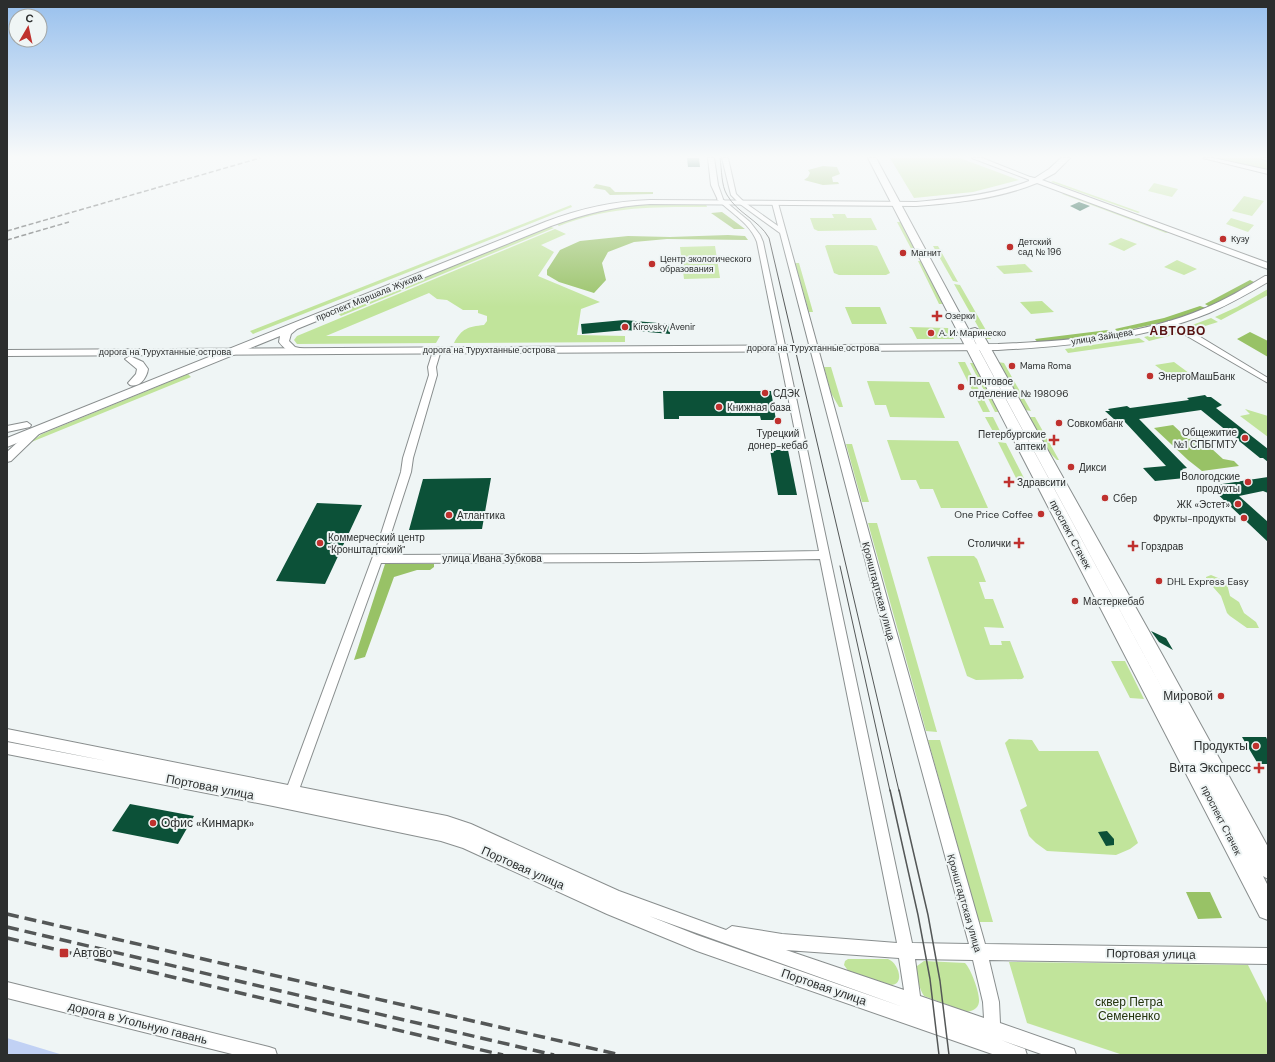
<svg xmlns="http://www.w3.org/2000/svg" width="1275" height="1062" font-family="'DM Sans',sans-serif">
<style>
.green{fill:#c1e49b}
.forest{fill:#98c266}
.water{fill:#c1d1f4}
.building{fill:#0c5138}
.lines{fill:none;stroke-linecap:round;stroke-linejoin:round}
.minor-casing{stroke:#898e8e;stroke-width:2}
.tertiary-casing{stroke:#898e8e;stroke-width:2}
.secondary-casing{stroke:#898e8e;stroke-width:2}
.primary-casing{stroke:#898e8e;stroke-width:2}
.minor{fill:#fff;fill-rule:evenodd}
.tertiary{fill:#fff;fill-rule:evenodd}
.secondary{fill:#fff;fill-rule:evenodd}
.primary{fill:#fff;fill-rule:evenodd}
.tram-far1{stroke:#545757;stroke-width:1}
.tram{stroke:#545757;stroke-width:1.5}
.rail-far1{stroke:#545757;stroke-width:1.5;stroke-dasharray:5 2.5;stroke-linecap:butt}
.rail{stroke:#545757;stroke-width:3.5;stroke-dasharray:12 6;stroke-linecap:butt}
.poi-dot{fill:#bf312e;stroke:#eff5f5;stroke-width:1.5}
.labels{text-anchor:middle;stroke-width:4;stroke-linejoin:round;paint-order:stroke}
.far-poi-label{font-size:9px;fill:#2c2e2e;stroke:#eff5f5;text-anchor:start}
.far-street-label{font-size:9px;fill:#2c2e2e;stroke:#eff5f5}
.poi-label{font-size:10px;fill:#2c2e2e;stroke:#eff5f5;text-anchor:start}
.street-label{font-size:10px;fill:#2c2e2e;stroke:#eff5f5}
.far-district-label{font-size:12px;font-weight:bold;letter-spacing:1px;fill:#571211;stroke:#eff5f5}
.near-poi-label{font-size:12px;fill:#2c2e2e;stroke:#eff5f5;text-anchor:end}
.near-street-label{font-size:12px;fill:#2c2e2e;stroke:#eff5f5}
.near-park-label{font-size:12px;fill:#25350f;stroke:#eff5f5}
</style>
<rect width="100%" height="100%" fill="#eff5f5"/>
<!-- green -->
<path class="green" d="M890,158H960L1019,180L973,192L914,198Z
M1209,158H1261L1268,160V171Z
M1053,181L1140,212L1138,213L1051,182Z
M1154,183L1178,189L1172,197L1148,191Z
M1065,193L1169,232L1166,233L1062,194Z
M1244,196L1264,201L1252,216L1232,211Z
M706,204L707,207C652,207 611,206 559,226L555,223L586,212L637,205Z
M571,205L572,207L253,334L250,331Z
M832,214H845L847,218H871L877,230L818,231L814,229L810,218H834Z
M1231,218L1254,225L1248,232L1226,224Z
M897,222H902L921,258H916Z
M548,226L554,228L341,316L337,313Z
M555,229L566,234L541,245L554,252L538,276L600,302L581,309L577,335L625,336V342L454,343C462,328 468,327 484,325L487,321V316L478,313V310H463L447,300L437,299L429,293L326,336H440L436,343L297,344L294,340L297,336Z
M1121,238L1137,244L1124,251L1108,244Z
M827,245H872L877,246L890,273L886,275H839L834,273L825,246Z
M715,246L720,278L684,279L680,247Z
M933,246H938L958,282L953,281Z
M1177,260L1197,269L1184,275L1164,267Z
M918,261H923L945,304H939Z
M795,263H799L813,312H809Z
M1025,264L1033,272L1004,274L996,266Z
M954,284L960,285L991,339H985Z
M1268,289V295L1221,320L1215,317L1237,307Z
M1042,301L1054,312L1031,314L1020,302Z
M845,307H880L887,324H852Z
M1211,318L1218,322L1189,331L1187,327Z
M909,327L948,328L954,339H917L912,329Z
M1169,331L1181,333L1149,341L1144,337Z
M1139,338L1145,342L1068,353L1065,349Z
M958,362H965L990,412H983Z
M998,362L1004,363L1031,411L1025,410Z
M1174,362L1197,379L1177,382L1155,365Z
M970,363H975L997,404L998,412H995Z
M824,367H831L843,407H839L831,393Z
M188,374L191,377L29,443L42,434Z
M867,381L929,382L945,418L890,417L886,405H875Z
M1245,409L1268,416V437L1240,416L1250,414Z
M985,417H993L1003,437H996Z
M1028,417H1035L1059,460H1057L1047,450Z
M887,440L958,441L988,508H941L933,489H920L916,480H901Z
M998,442L1006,443L1026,482H1018Z
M846,444H852L869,502H862Z
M868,523H877L937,732L926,731Z
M931,556H974L977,559L986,582H979L985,599H993L1004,628L984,627L990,645H1002L1001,641H1010L1024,677L1022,679L976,680L967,676L927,557Z
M1211,575L1223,580L1227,584L1230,596L1239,602L1244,613L1256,622L1259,628H1247L1230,616L1227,613L1221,596L1206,579V577Z
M1111,661H1125L1144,699L1130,698Z
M1009,739L1032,740L1039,751H1098L1138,843L1130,849L1116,855L1047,851L1036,843L1029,836L1020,810L1027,806L1005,743Z
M928,740H940L993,922H979Z
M848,959H888C899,963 905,985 891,985L849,972L844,965L845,961Z
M924,961L965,963C971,969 980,993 979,1002C978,1009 972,1011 967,1012L924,996C919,988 916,976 917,966Z
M1009,962L1248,965L1268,1005V1055H1123L1027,1023Z"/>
<!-- forest -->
<path class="forest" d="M823,166L837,167L840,174L832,177L833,182H838L839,184L823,185L804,180L808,177L810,173L808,170Z
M596,184L610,187L615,192H653V194L610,195L605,190L593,188Z
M722,212L745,229H734L711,213Z
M728,235L745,236L748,240L667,239L634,242L608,252L602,263L606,280L594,293L559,282L547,275V270L560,250L580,241L628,236L670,237Z
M1250,280L1256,283L1210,307L1205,304Z
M1200,306L1206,308L1169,321L1118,332L1115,329L1164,318Z
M1108,330L1112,333L1038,343L1035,339Z
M1250,332L1268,341V357L1237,339Z
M1173,425L1188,439L1200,438L1223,459L1234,461L1239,466L1202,471L1188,460L1154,428Z
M385,564H434V567L430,570H417L394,577L365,657L354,660Z
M1186,892H1210L1222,918L1198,919Z"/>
<!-- water -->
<path class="water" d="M7,1038L63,1055H7Z"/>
<!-- building -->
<path class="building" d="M687,158H699L700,167H688Z
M1079,202L1090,206L1080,211L1070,206Z
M624,320L669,324L670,334L626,330L582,334L581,324Z
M663,391H771L776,420H761L760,416H679V419H664Z
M1205,395L1207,397H1211L1222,405L1216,408L1268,449V462L1263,458H1260L1201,410L1139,419L1187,468L1182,469L1187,474L1182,475L1185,478L1155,481L1143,468L1166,466L1124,421L1115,420L1105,411H1110L1108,409L1127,406L1130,408L1189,400L1187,398Z
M770,450H788L797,495H778Z
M1268,477V493L1263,491L1239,496L1268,522V542L1209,486Z
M491,478L482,529L409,530L423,479Z
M317,503L362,505L325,584L276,581Z
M1151,631L1166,638L1173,650L1159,642Z
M1242,737H1266L1268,741V764H1258Z
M130,804L194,816L178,844L112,831Z
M1107,831L1114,839V845L1106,846L1098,832Z"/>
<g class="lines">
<!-- minor casing -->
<g class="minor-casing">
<path id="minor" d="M722,158H728L736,194L744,202L778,226L772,203L775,201L778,203L891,613L985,944L1268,948V964L989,960L999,1002L1000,1023L1074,1049L1076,1055H1044L1001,1040L1025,1049L1027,1055H995L697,951L607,914L463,848L441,841L273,806L7,754V742L107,761L7,741V729L288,785L379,540L401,472L403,458L429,375L428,367L434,348H440L441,350L436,367L437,375L413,458L411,472L384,555L639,554L819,551L757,242C750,223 732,214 718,200L717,199L720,197L750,222L760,235L763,242L912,943L969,944L879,613L780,233L740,204L731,195ZM820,559L897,943L782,934L732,926L726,930L619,891L471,824L447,816L300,787L381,563L639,562ZM649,916L903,1007L697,935ZM786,950L899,958L904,990ZM915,959L973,960L983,1002L984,1018L920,996Z
M1203,158H1213L1268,170V174Z
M1262,158H1268V161L1262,159Z
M1168,321H1174L1268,378V383L1168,325Z
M27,422L31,425L30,427L7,432V426Z
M7,982L269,1047L275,1049L277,1055H236L7,998Z"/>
</g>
<!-- tertiary casing -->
<g class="tertiary-casing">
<path id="tertiary" d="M708,158H714L718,185L723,199L722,200H718L711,185Z
M972,158H982L1035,179L1030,180Z
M1265,276H1268V282C1249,293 1230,304 1209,313C1142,340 1069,346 998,350L7,356V350L998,344C1067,341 1139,336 1203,309C1225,300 1245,288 1265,276Z
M36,428L41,431L40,433L11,461L7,462V452L32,429Z"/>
</g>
<!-- secondary casing -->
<g class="secondary-casing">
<path id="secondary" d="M1061,158H1070L1055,173L1042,180L1268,263V269L1037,183C998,199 957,203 916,206L650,204C615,206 584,214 551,226L297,329L291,334L289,341L295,347L304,349L305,351L304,353C293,356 285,350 279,342L280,336L7,447V438L545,222C579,209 613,201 650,200L916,202C955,198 993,195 1029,181V177L1035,178L1049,169Z
M130,356L143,362L148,369C147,377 140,388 130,385L128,383L136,374L137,369L125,359Z"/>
</g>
<!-- primary casing -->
<g class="primary-casing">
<path id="primary" d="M868,158H876L1177,716L969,331L971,329L975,328L981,331L1164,658L1268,847V879L1263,876L1268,886V920L1260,917Z"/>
</g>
<!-- minor -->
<use href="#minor" class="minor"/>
<!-- tertiary -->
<use href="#tertiary" class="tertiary"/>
<!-- secondary -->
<use href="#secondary" class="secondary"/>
<!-- primary -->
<use href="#primary" class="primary"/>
<!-- tram-far1 -->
<path class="tram-far1" d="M720,158C722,170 721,185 727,195C737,213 759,220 769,238L899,791
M840,566L890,791"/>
<!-- tram -->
<path class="tram" d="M890,790L918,915L930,979L939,1055
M899,790L928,915L940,981L949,1055"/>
<!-- rail-far1 -->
<path class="rail-far1" d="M7,231L260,158
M7,240L69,222"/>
<!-- rail -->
<path class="rail" d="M7,914L621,1055
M7,927L554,1055
M7,938L503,1055"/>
</g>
<!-- sky -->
<linearGradient id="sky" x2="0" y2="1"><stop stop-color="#98c0ed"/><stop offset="0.51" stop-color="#f8fafa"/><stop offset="1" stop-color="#f8fafa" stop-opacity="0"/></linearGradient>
<rect width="1275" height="307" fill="url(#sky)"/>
<!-- markers -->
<g class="poi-dot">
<circle cx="1223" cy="239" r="4"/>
<circle cx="1010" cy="247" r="4"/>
<circle cx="903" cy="253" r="4"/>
<circle cx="652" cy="264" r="4"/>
<path d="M935 310h4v4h4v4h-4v4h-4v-4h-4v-4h4z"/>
<circle cx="625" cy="327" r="4"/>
<circle cx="931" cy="333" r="4"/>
<circle cx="1012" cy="366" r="4"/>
<circle cx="1150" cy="376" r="4"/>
<circle cx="961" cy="387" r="4"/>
<circle cx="765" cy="393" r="4"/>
<circle cx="719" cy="407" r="4"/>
<circle cx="778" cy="421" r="4"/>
<circle cx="1059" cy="423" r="4"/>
<circle cx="1245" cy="438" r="4"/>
<path d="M1052 434h4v4h4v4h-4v4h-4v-4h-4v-4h4z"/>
<circle cx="1071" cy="467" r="4"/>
<path d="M1007 476h4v4h4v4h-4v4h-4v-4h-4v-4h4z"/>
<circle cx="1248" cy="482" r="4"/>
<circle cx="1105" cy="498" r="4"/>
<circle cx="1238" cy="504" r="4"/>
<circle cx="1041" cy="514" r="4"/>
<circle cx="449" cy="515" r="4"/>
<circle cx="1244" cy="518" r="4"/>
<circle cx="320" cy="543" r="4"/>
<path d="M1017 537h4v4h4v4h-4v4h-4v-4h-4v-4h4z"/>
<path d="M1131 540h4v4h4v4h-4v4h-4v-4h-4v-4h4z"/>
<circle cx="1159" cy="581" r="4"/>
<circle cx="1075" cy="601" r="4"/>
<circle cx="1221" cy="696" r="4"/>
<circle cx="1256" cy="746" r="4"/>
<path d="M1257 762h4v4h4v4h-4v4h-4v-4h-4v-4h4z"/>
<circle cx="153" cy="823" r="4"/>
<rect x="59" y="948" width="10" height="10" rx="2"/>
</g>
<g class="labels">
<!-- far-poi labels -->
<g class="far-poi-label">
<text x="1231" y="242">Кузу</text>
<text x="1018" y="245">Детский<tspan x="1018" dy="10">сад № 196</tspan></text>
<text x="911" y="256">Магнит</text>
<text x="660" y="262">Центр экологического<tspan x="660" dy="10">образования</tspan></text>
<text x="945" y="319">Озерки</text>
<text x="633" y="330">Kirovsky Avenir</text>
<text x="939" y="336">А. И. Маринеско</text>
<text x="1020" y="369">Mama Roma</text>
</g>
<!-- far-street labels -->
<g class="far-street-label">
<text transform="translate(369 297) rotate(-22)" y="3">проспект Маршала Жукова</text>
<text transform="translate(1102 337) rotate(-9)" y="3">улица Зайцева</text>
<text x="813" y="351">дорога на Турухтанные острова</text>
<text x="489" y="353">дорога на Турухтанные острова</text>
<text x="165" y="355">дорога на Турухтанные острова</text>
</g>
<!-- poi labels -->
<g class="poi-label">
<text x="1158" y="380">ЭнергоМашБанк</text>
<text x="969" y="385">Почтовое<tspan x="969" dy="12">отделение № 198096</tspan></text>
<text x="773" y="397">СДЭК</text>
<text x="727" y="411">Книжная база</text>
<text x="1067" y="427">Совкомбанк</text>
<text x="1237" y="436" text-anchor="end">Общежитие<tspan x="1237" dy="12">№1 СПБГМТУ</tspan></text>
<text x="778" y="437" text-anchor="middle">Турецкий<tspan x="778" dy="12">донер-кебаб</tspan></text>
<text x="1046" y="438" text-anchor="end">Петербургские<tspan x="1046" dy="12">аптеки</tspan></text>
<text x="1079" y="471">Дикси</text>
<text x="1240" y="480" text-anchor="end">Вологодские<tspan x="1240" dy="12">продукты</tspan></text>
<text x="1017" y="486">Здравсити</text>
<text x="1113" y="502">Сбер</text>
<text x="1230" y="508" text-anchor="end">ЖК «Эстет»</text>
<text x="1033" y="518" text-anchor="end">One Price Coffee</text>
<text x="457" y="519">Атлантика</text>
<text x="1236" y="522" text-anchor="end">Фрукты-продукты</text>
<text x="328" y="541">Коммерческий центр<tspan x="328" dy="12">"Кронштадтский"</tspan></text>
<text x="1011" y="547" text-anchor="end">Столички</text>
<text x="1141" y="550">Горздрав</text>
<text x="1167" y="585">DHL Express Easy</text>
<text x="1083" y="605">Мастеркебаб</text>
</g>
<!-- street labels -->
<g class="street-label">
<text transform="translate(1071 534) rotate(62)" y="4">проспект Стачек</text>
<text x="492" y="562">улица Ивана Зубкова</text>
<text transform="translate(879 591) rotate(75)" y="4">Кронштадтская улица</text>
<text transform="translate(1222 820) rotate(63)" y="4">проспект Стачек</text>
<text transform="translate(965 903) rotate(74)" y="4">Кронштадтская улица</text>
</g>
<!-- far-district labels -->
<g class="far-district-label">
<text x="1178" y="335">АВТОВО</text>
</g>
<!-- near-poi labels -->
<g class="near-poi-label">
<text x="1213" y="700">Мировой</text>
<text x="1248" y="750">Продукты</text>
<text x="1251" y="772">Вита Экспресс</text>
<text x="161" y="827" text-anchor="start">Офис «Кинмарк»</text>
<text x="73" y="957" text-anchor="start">Автово</text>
</g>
<!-- near-street labels -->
<g class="near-street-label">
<text transform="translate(210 787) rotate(11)" y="4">Портовая улица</text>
<text transform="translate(523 868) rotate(24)" y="4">Портовая улица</text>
<text transform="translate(1151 954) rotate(1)" y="4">Портовая улица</text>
<text transform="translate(824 987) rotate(19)" y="4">Портовая улица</text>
<text transform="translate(138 1023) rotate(14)" y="4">дорога в Угольную гавань</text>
</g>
<!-- near-park labels -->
<g class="near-park-label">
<text x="1129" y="1006">сквер Петра<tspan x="1129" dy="14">Семененко</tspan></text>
</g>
</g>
<!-- border -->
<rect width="1275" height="1062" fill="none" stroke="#2c2e2e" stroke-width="16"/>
<!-- north arrow -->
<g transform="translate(28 28) rotate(9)"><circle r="19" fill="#eff5f5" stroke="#a1a5a5"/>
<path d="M0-3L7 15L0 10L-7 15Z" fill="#bf312e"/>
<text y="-6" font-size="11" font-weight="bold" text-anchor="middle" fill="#2c2e2e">С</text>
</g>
</svg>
